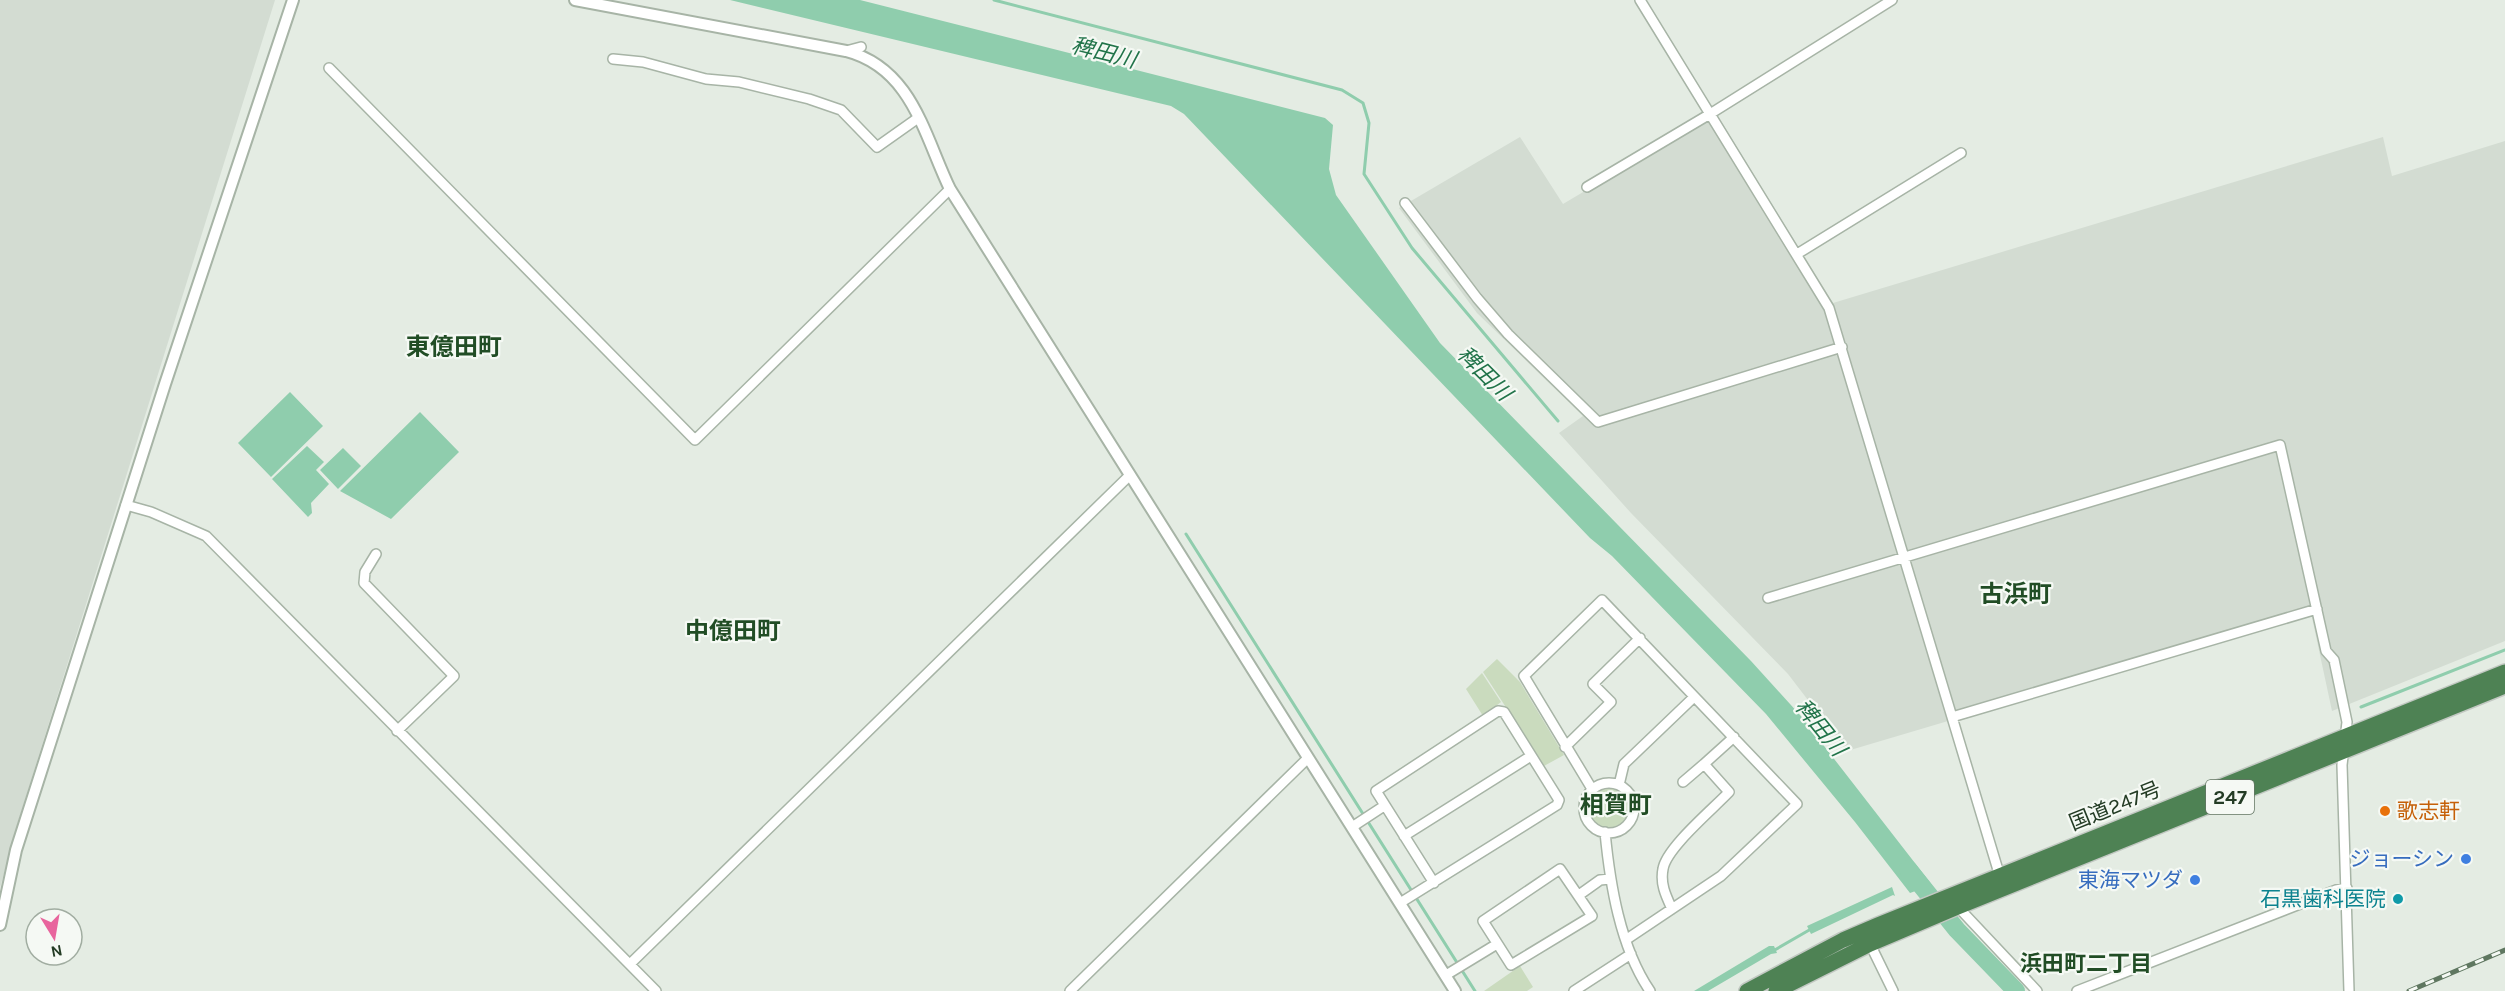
<svg xmlns="http://www.w3.org/2000/svg" width="2505" height="991" font-family="Karla,'Noto Sans JP',sans-serif">
<style>
.built{fill:#d3dcd2}
.green{fill:#cadbbe}
.water{fill:#8fcdad}
.lines{fill:none;stroke-linecap:round;stroke-linejoin:round}
.stream{stroke:#8fcdad;stroke-width:3}
.river{stroke:#8fcdad;stroke-width:18}
.minor-casing{stroke:#a7b4a6;stroke-width:12}
.tertiary-casing{stroke:#a7b4a6;stroke-width:14}
.trunk-casing{stroke:#c2c8c2;stroke-width:18}
.minor{stroke:#fff;stroke-width:9}
.tertiary{stroke:#fff;stroke-width:10}
.trunk{stroke:#4e8254;stroke-width:15}
.rail-casing{stroke:#5f7760;stroke-width:5}
.rail{stroke:#f5f9f4;stroke-width:3;stroke-dasharray:9;stroke-linecap:butt}
.food-dot{fill:#e8710a;stroke:#f5f9f4;stroke-width:2}
.shop-dot{fill:#3f7fe0;stroke:#f5f9f4;stroke-width:2}
.culture-dot{fill:#0f9aa8;stroke:#f5f9f4;stroke-width:2}
.labels{text-anchor:middle;stroke-width:4.5;stroke-linejoin:round;paint-order:stroke}
.shield{fill:#f5f9f4;stroke:#637563;stroke-width:1.5}
.shield-label{font-size:20px;font-weight:bold;fill:#243c25}
.street-label{font-size:21px;fill:#243c25;stroke:#f5f9f4}
.food-label{font-size:21px;fill:#c56008;stroke:#f5f9f4;text-anchor:start}
.shop-label{font-size:21px;fill:#366cbe;stroke:#f5f9f4;text-anchor:end}
.culture-label{font-size:21px;fill:#0d838f;stroke:#f5f9f4;text-anchor:end}
.water-label{font-size:22px;font-style:italic;fill:#22744a;stroke:#f5f9f4}
.neighbourhood-label{font-size:22px;font-weight:bold;fill:#214d25;stroke:#f5f9f4}
.quarter-label{font-size:24px;font-weight:bold;fill:#214d25;stroke:#f5f9f4}
</style>
<rect width="100%" height="100%" fill="#e4ece3"/>
<!-- built -->
<path class="built" d="M0,0H275L18,822L0,888Z
M1716,113L1833,303L2383,137L2392,176L2505,141V641L2332,711L2311,613L1847,751L1788,674L1631,513L1559,433L1583,416L1477,313L1399,208L1520,137L1563,204Z"/>
<!-- green -->
<path class="green" d="M1497,659L1520,682L1564,755L1544,766L1483,672Z
M1482,673L1501,702L1483,716L1466,689Z
M1588 809a21 21 0 1 1 42 0a21 21 0 1 1-42 0Z
M1520,966L1533,987L1527,991H1484Z"/>
<!-- water -->
<path class="water" d="M730,0H860L1325,118L1333,125L1329,169L1336,195L1440,343L1751,661L1800,715L1932,885L1910,893L1855,822L1766,714L1612,556L1590,538L1184,114L1171,106Z
M290,392L323,426L271,477L238,443Z
M420,412L459,452L391,519L340,491Z
M307,446L324,462L316,470L329,484L311,503L312,513L308,517L272,479Z
M343,448L361,466L338,489L320,470Z
M1892,887L1895,896L1893,895L1811,934L1807,926Z
M1769,946H1774L1777,953L1771,954L1708,991H1694Z"/>
<g class="lines">
<!-- stream -->
<path class="stream" d="M994,0L1342,90L1363,103L1369,123L1364,174L1412,248L1558,421
M1186,534L1475,991
M2361,707L2505,650
M1773,951L1811,929"/>
<!-- river -->
<path class="river" d="M1908,869L1957,930L2016,991"/>
<!-- minor casing -->
<g class="minor-casing">
<path id="minor" d="M1640,0L1829,308L2001,880
M846,51L861,47
M613,59L643,62L706,79L739,82L809,99L841,110L877,147L918,118
M329,68L695,440L950,189
M1587,187L1710,114L1892,0
M1405,203L1477,298L1508,334L1598,422L1842,347
M1797,254L1961,153
M126,505L151,512L206,536L656,991
M376,554L365,572L364,583L454,676L397,731
M1768,598L2280,445L2326,651L2334,660L2347,722L2342,765L2349,991
M1952,717L2317,609
M1565,747L1611,702L1593,684L1640,638
M1683,782L1704,764
M1584 808a25 25 0 1 1 50 0a25 25 0 1 1-50 0Z
M1619,785L1624,764L1694,697
M1592,789L1524,676L1602,600L1797,804L1721,876L1627,939
M1352,827L1384,806
M1605,832C1610,884 1620,947 1650,991
M1404,836L1531,756
M1560,869L1592,916L1511,965L1483,921Z
M1579,895L1600,880L1610,879
M1400,903L1557,805L1559,800L1504,712L1498,711L1376,791L1434,883
M1958,907L2037,991
M1672,909C1666,896 1660,884 1663,869C1666,848 1713,809 1729,792L1704,764L1734,737
M1870,944L1893,991
M630,964L1130,475
M1446,975L1497,944
M1070,991L1308,758
M1574,991L1631,954
M2077,991L2336,890L2347,888"/>
</g>
<!-- tertiary casing -->
<g class="tertiary-casing">
<path id="tertiary" d="M575,0L846,51C912,68 924,135 950,189L1455,991
M0,925L16,850L165,384L293,0"/>
</g>
<!-- trunk casing -->
<g class="trunk-casing">
<path id="trunk" d="M1747,991L1843,940L1878,925L2505,672
M1776,991L1870,944L1955,908L2505,686"/>
</g>
<!-- minor -->
<use href="#minor" class="minor"/>
<!-- tertiary -->
<use href="#tertiary" class="tertiary"/>
<!-- trunk -->
<use href="#trunk" class="trunk"/>
<!-- rail casing -->
<g class="rail-casing">
<path id="rail" d="M2409,991L2505,950"/>
</g>
<!-- rail -->
<use href="#rail" class="rail"/>
</g>
<!-- markers -->
<circle class="food-dot" cx="2385" cy="811" r="6"/>
<g class="shop-dot">
<circle cx="2466" cy="859" r="6"/>
<circle cx="2195" cy="880" r="6"/>
</g>
<circle class="culture-dot" cx="2398" cy="899" r="6"/>
<g class="labels">
<!-- shield labels -->
<rect class="shield" x="2206" y="780" width="48" height="34" rx="4.5"/>
<g class="shield-label">
<text x="2230" y="804">247</text>
</g>
<!-- street labels -->
<g class="street-label">
<text transform="translate(2115 806) rotate(-22)" y="7">国道247号</text>
</g>
<!-- food labels -->
<g class="food-label">
<text x="2397" y="818">歌志軒</text>
</g>
<!-- shop labels -->
<g class="shop-label">
<text x="2454" y="866">ジョーシン</text>
<text x="2183" y="887">東海マツダ</text>
</g>
<!-- culture labels -->
<g class="culture-label">
<text x="2386" y="906">石黒歯科医院</text>
</g>
<!-- water labels -->
<g class="water-label">
<text transform="translate(1104 52) rotate(14)" y="8">稗田川</text>
<text transform="translate(1485 373) rotate(45)" y="8">稗田川</text>
<text transform="translate(1821 727) rotate(51)" y="8">稗田川</text>
</g>
<!-- neighbourhood labels -->
<g class="neighbourhood-label">
<text x="2086" y="971">浜田町二丁目</text>
</g>
<!-- quarter labels -->
<g class="quarter-label">
<text x="454" y="355">東億田町</text>
<text x="2016" y="602">古浜町</text>
<text x="733" y="639">中億田町</text>
<text x="1616" y="813">相賀町</text>
</g>
</g>
<!-- north arrow -->
<g transform="translate(54 937) rotate(169)"><circle r="28" fill="#f5f9f4" stroke="#a1ada1" stroke-width="1.5"/>
<path d="M0-4.5L10 22L0 15L-10 22Z" fill="#e8659d"/>
<text y="-9" font-size="16" font-weight="bold" text-anchor="middle" fill="#243c25">N</text>
</g>
</svg>
